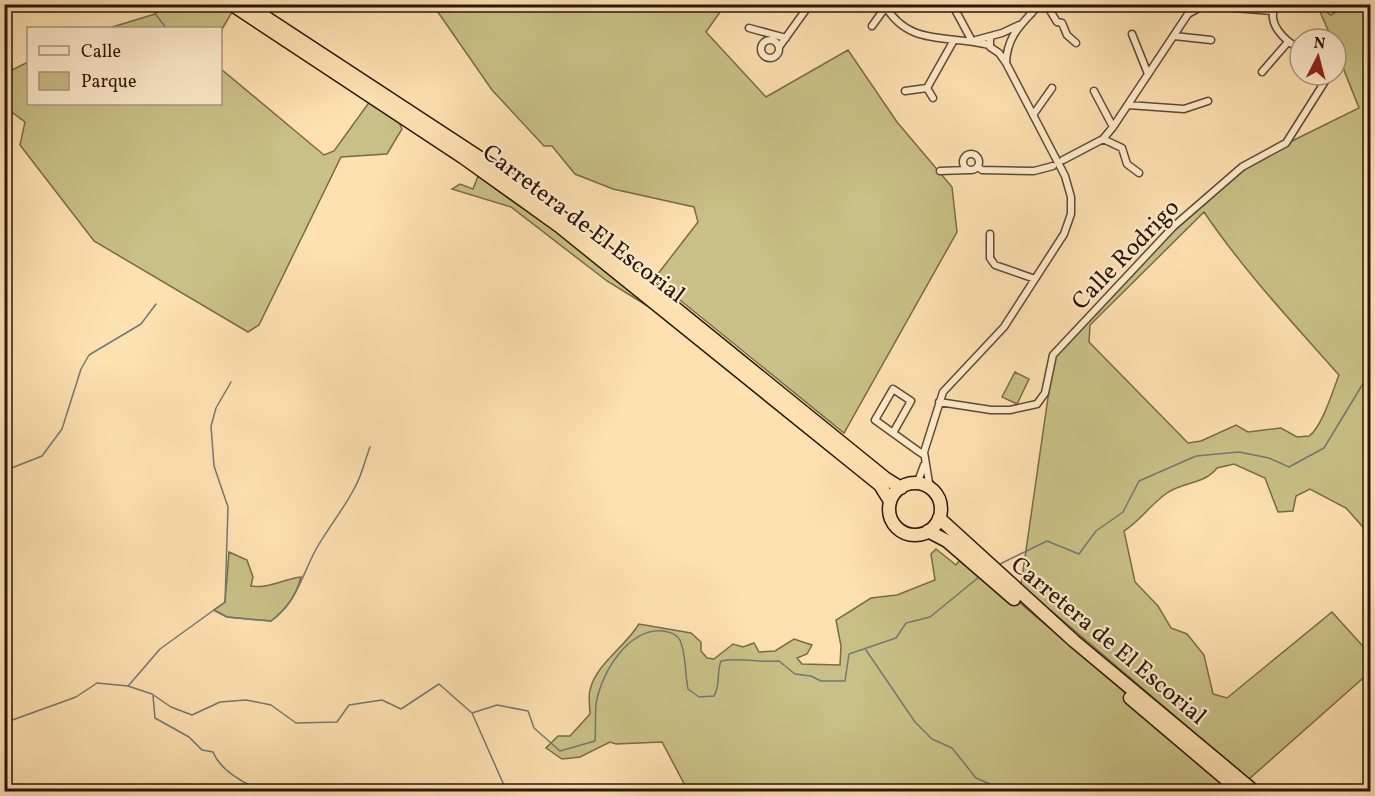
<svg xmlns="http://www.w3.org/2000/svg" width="1375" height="796" font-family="Vollkorn,serif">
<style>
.green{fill:#c8c086;stroke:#786b48;stroke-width:1.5;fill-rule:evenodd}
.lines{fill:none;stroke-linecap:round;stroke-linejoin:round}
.stream{stroke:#727971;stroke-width:1.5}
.street-casing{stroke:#5e4933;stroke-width:9}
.highway-casing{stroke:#291609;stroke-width:15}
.street{stroke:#feeccc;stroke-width:6}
.highway{stroke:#fee1b1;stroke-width:12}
.labels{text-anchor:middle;stroke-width:4.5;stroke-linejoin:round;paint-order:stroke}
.street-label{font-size:24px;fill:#291609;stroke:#feeccc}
</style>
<rect width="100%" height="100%" fill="#fee1b1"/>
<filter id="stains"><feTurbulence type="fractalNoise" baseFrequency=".00333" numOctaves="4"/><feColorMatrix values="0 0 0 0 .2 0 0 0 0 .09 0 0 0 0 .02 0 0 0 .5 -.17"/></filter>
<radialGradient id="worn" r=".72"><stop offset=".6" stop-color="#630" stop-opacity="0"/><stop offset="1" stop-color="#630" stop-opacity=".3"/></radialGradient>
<!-- green -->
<path class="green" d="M231,4L235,7L221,31L220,28H109L155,14L164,5Z
M433,5H725L706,32L766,97L848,50L897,122L952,187L957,232L844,433L654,279L698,222L694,207L613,189L575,174L552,146H544L492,90Z
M1317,5L1331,15L1347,5H1370V535L1346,508L1310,489L1296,496L1293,511L1278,512L1265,478L1234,464L1217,468C1205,484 1183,482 1167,493C1151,504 1140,521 1124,531L1135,582L1158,606L1171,628L1187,634L1204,655L1213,694L1227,698L1332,612L1370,654V672L1249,779L1021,585L1054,356L1165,239L1245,169L1292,141L1359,108L1336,50V39H1332ZM1204,212C1244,271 1292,322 1339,375C1333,390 1322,427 1309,436L1297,437L1281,428L1248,432L1236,425L1201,441L1188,443L1089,342L1090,325Z
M28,62V104H220L221,69L324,155L334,151L368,104V94L397,118L402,129L387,154L341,157L259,325L248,332L94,241L20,145L25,122L5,107L4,74Z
M478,176L559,226L653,302L649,307L607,281L511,207L452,189L460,184L473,189Z
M1015,372L1029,379L1017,404L1002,397Z
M936,549L956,565L964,555L1217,771L1236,791H688L662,742L616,744L610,742L580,757L562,759L546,748L558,736H570L590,714C590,707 588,697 590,690C596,664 626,646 639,624L691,633L701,642V651L707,658L714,659L733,644L743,647L754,643L759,652L775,651L794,639L812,645L807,654L797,658L802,664L840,665L841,646L836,620L871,598L897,595L935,580L931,554Z
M229,552L247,560L253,577L251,586C267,589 284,579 301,577C296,596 287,609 271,621L227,617L214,610L225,602Z"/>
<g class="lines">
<!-- stream -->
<path class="stream" d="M148,4L166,28
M4,471L42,456L62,429L81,369L89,355L141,324L156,304
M1000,564L1047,541L1079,554L1096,531L1123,512L1139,481L1196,456L1239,452L1269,458L1289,467L1324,448L1367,377L1370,375
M215,611L227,617L271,621C296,603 302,576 315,551C327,529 344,509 355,487C362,475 365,460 370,447
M866,650L915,722L932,739L952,748L976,778L990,784L998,792
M129,685L160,649L225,602L228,507L214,466L211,426L216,408L231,382
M153,696L155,718L189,737L202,750L213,752C221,772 245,784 265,792
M472,713L507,792
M4,723L76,697L97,683L128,686L152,694L171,707L192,715L220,702L246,700L271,705L296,723L337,722L349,705L382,700L401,709L439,684L472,713L497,705L528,711L534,728L560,751L595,741C596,729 595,716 596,704C601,673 628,628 663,631C670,632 679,635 681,643C686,655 685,675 688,689L699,697L714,696C721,684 716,674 721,661C741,657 759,663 779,661L795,674L811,676L821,681H845L849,654L896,638L906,623L930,617L979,577"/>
<!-- street casing -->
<g class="street-casing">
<path id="street" d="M884,4C909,48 948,34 989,45
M952,4L972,41
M1026,4L1031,14
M1046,4L1057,22L1062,23L1067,35L1076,43
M1276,4C1265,23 1285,41 1300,49
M1191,5L1188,14L1197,9
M1209,6L1272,11
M872,26L885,8
M749,28L786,38
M1132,34L1148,74
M1174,36L1211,40
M976,40L1002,33L1019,25
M761 49a9 9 0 1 1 18 0a9 9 0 1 1-18 0Z
M779,47L810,4
M1006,63C1007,35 1022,24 1040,4
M1262,72L1288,42
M927,88L933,98
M905,91L927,88L954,40
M1094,91L1113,127
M1128,105L1184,109L1208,101
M1033,115L1052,88
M1103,139L1122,148L1127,164L1139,173
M963 162a8 8 0 1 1 16 0a8 8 0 1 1-16 0Z
M1063,160L1103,139L1113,127L1188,14
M978,167L982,170L1034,171L1053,166
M940,171L968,170
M990,234V258L995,265L1035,279
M939,402L991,410H1010L1037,404L1045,393L1053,355L1174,226L1242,167L1286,143L1329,75
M893,433L911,401L893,389L875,420L918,451L924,455
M917,484L924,465
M930,489L924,452L943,392L1004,327L1064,234L1071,214V197L1065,176L1006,63L999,53L990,47V37"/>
</g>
<!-- highway casing -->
<g class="highway-casing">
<path id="highway" d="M231,4L464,158L559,226L880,485L890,501
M256,11L491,165L579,230L885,478L901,488
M889 509a26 26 0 1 1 52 0a26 26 0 1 1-52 0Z
M939,518L1074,641L1255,792
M928,531L947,541L1014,599
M1130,698L1241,792"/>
</g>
<!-- street -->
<use href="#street" class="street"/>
<!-- highway -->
<use href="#highway" class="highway"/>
</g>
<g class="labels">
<!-- street labels -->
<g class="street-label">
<text transform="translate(584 223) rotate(37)" y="8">Carretera de El Escorial</text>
<text transform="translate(1125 254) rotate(-46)" y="8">Calle Rodrigo</text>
<text transform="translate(1109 640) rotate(40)" y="8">Carretera de El Escorial</text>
</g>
</g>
<!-- margin -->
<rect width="1375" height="796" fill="none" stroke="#fee1b1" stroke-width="24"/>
<rect x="6" y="6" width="1363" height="784" fill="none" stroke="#291609" stroke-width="3"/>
<rect x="12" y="12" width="1351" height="772" fill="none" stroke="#291609" stroke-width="1.5"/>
<!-- legend -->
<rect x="27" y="27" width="195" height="78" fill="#feeccc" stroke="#a9967e" stroke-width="1.5"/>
<rect x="39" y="46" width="30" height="9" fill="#feeccc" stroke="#a9967e" stroke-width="1.5"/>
<text x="81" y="57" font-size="18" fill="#291609">Calle</text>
<rect x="39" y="72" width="30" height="18" fill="#c8c086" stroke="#a9967e" stroke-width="1.5"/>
<text x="81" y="87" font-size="18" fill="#291609">Parque</text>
<!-- north arrow -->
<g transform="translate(1318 57) rotate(6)"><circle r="28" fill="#feeccc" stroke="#a9967e" stroke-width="1.5"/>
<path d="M0-4.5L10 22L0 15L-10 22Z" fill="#8f2418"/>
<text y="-9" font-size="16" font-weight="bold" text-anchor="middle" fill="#291609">N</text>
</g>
<rect width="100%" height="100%" filter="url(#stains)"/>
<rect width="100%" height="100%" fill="url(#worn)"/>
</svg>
